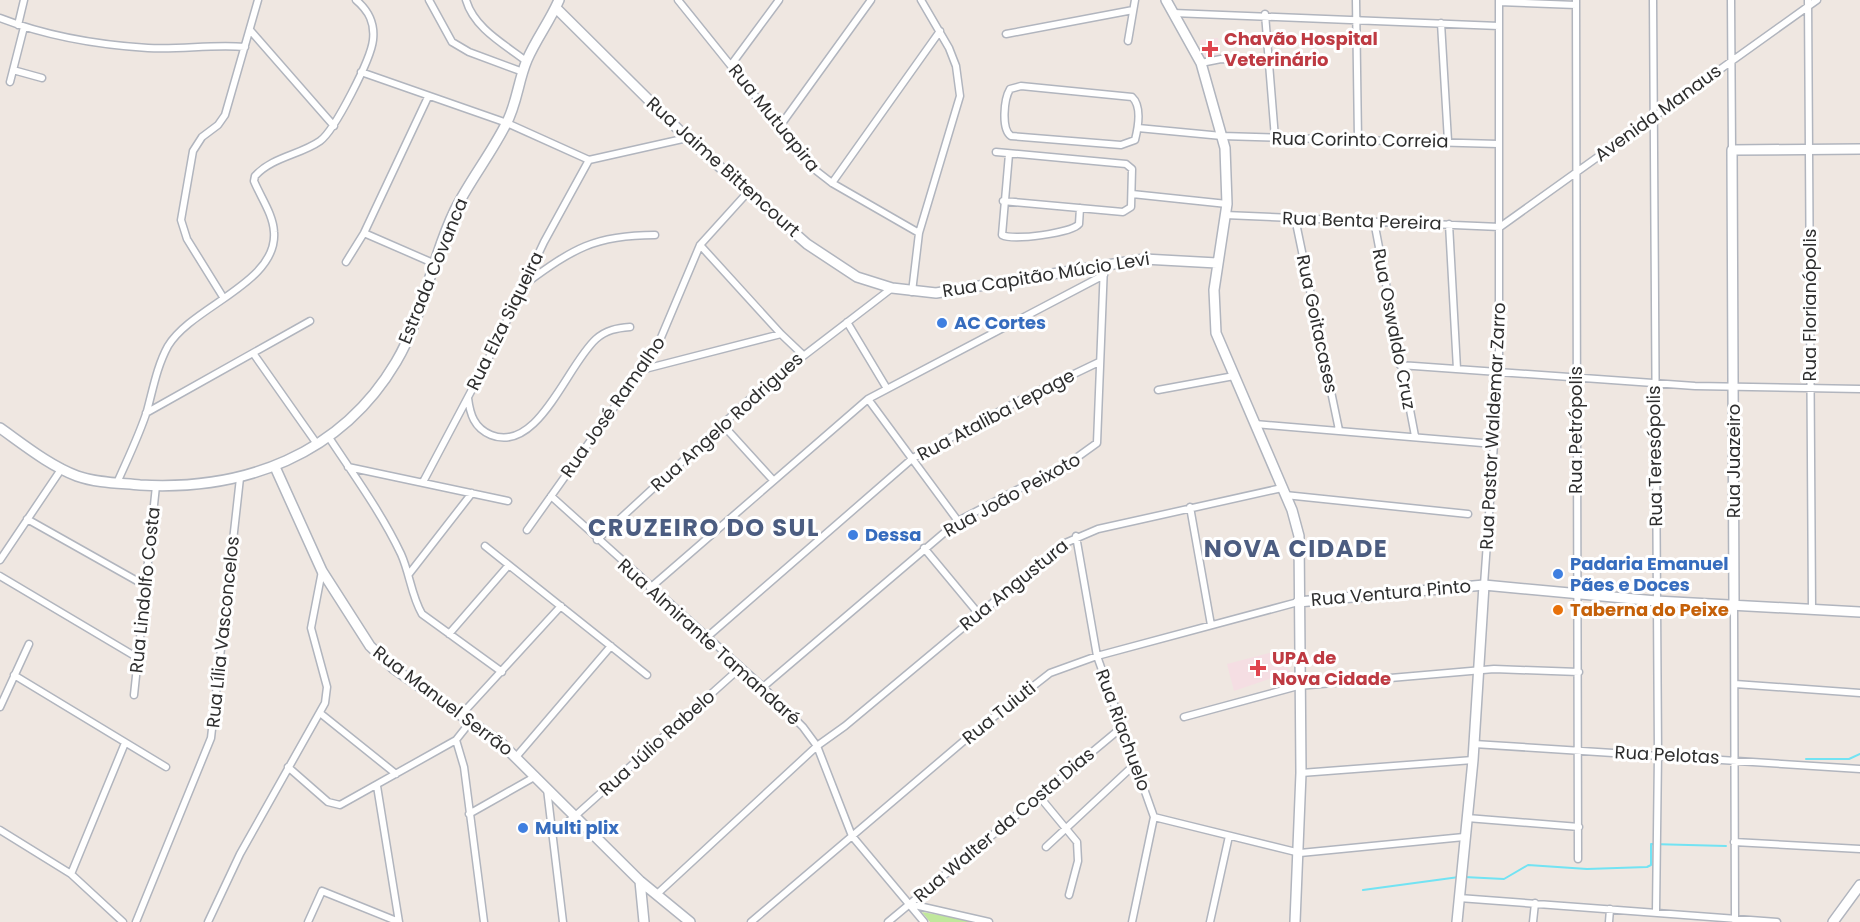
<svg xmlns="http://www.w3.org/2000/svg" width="1860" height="922" font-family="Poppins,sans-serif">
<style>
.medical{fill:#f5dee3}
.green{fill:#c0e79c}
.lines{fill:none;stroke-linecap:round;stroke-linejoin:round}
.stream{stroke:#72e3f3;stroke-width:2}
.street-casing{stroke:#b1b5be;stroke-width:9}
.secondary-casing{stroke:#b1b5be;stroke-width:12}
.street{stroke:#fff;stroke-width:6}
.secondary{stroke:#fff;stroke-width:9}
.health-dot{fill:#e0444e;stroke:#fff;stroke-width:2}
.shop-dot{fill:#3f7fe0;stroke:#fff;stroke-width:2}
.food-dot{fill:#e8710a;stroke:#fff;stroke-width:2}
.labels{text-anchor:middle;stroke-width:6;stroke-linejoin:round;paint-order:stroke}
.health-label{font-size:18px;font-weight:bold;fill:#be3a42;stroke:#fff;text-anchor:start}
.street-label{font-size:18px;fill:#2e2e2e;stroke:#fff}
.shop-label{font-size:18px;font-weight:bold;fill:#366cbe;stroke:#fff;text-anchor:start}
.food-label{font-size:18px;font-weight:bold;fill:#c56008;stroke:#fff;text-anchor:start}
.district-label{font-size:24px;font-weight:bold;letter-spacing:1.5px;fill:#4c5d81;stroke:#fff}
</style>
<rect width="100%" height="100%" fill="#efe7e1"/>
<!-- medical -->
<path class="medical" d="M1218,38L1219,57L1203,58L1200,40Z
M1281,650L1290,672L1234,691L1227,664Z"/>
<!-- green -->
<path class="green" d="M922,912L978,922H930Z"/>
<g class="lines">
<!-- stream -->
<path class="stream" d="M1806,759H1849L1860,754
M1464,877L1504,879L1528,865L1587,869L1647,867L1651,865V844L1726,846
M1363,890L1459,877"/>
<!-- street casing -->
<g class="street-casing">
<path id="street" d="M429,0L452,42L469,52L523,72
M466,0C474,28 504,44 526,61
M678,0L814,169L832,183L919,233
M1356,0L1358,140
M1576,0L1578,859
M1653,0L1658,754L1656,912
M1731,0L1732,150
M1808,0L1812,609
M1499,2L1576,5
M1173,13L1499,26
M1265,14L1275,138
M0,18C46,36 100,45 148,48C181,50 212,44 245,47
M1441,23L1448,141
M18,25L24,0
M250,30L334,126
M1006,34L1133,10
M1128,41L1135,0
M1201,63L1221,59L1269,60
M731,65L779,0
M13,70L42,78
M361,72L507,123L589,160L687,138
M10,82L24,27
M1021,86L1132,97C1142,106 1138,128 1135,140L1121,145L1011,136C1001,129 1004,99 1010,89Z
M780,126L871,0
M1138,128L1222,136L1498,144
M996,152L1126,164L1132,169L1131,207L1123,212L1003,201
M1009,154L1002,235C1013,241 1072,233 1079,224L1080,208
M832,183L940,31
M1132,194L1227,204
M1225,215L1500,227L1817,0
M1295,218L1339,430
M1374,221L1415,436
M1449,224L1457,369
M364,233L433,263
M700,245L781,334L802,354
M346,262L364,233L428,97
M525,284C573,249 594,235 655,235
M912,292L919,233L960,96L956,66L949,48L921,0
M223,297L187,239L181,220L193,151L202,137L218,125L225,115L258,0
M847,322L886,387
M253,353L317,444
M1400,365L1695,386L1860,389
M641,370L781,334
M1158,390L1234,376
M468,398C470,414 474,428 491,435C538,454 567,365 596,339C606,330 617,328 630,327
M868,399L958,521
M146,413L310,321
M722,424L772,479
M1255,424L1494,444
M328,436C353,474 381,512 401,554C410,574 411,595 422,614L502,672
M348,467L508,501
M423,482L494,348L544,242L589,160
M117,483C127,460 139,436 147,411C153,389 157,366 168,346C192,306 278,283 274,232C273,214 261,198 254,181L255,176C272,157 300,155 320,141C335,130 371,59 373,40C375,23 369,11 356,0
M1285,495L1468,514
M551,496L763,687L803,727L817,746L852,836L924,922
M1190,507L1211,625
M27,519L146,586
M527,530L657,347L700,245L748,192
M1076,536L1097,656L1154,817L1132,922
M597,540L763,387L892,288
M485,546L647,675
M924,548L978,613
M0,560L62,468
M409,574L472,493
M0,576L138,658
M1484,585L1499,373V0
M650,588L868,399L1104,275
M1734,604L1735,921
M449,634L508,566
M706,638L913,458L1026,397L1099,362
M14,675L166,767
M1735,684L1860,693
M763,687L958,521L1072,461L1097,443L1104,265
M134,695L156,486
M0,707L29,644
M320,713L396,774
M461,715L561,606
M1184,717L1298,686L1494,669L1579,672
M456,740L464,767L484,922
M1474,744L1860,769
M516,757L611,646
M288,767L328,802L340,805L456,740L471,721
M1301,773L1473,760
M377,786L399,922
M547,789L563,922
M1039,796L1077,842L1078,861L1069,895
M469,814L536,776
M1154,817L1300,853L1464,837
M1467,818L1579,827
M0,830L71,874L123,922
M552,834L574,817L740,668
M1734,842L1860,849
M1046,847L1134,765
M71,874L125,743
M656,895L817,746L845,726L1063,544L1098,529L1282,488
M1459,898L1777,922
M910,904L989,922
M136,922L211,738L240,478
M208,922L240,854L325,703L327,687L311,628L322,571
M308,922L322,891L399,922
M751,922L972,734L1050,673L1097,656L1298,602
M888,922L1121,728
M1210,922L1229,836
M1533,922L1535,903
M1609,922L1610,909"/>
</g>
<!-- secondary casing -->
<g class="secondary-casing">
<path id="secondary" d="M1166,0L1201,63L1225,148L1227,204L1214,290L1216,333L1292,510L1299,536L1301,773L1295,922
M556,8L687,138L807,244L857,277L892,288L936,293L1144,259L1217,263
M0,428C24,445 50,466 77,476C97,483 119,483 140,485C244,491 341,455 396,362C424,315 431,259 455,210C470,180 491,154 506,124C517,104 518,81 527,60C536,39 550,21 559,0
M275,467L322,571L370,646L393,668L501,743L640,881L690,922
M1298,602L1484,585L1656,601L1860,612
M1734,604L1732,150L1860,149
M640,881L644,922
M1457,922L1473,760L1484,585
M1833,922L1860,885"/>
</g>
<!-- street -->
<use href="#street" class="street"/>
<!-- secondary -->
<use href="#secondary" class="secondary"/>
</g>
<!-- markers -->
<g class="health-dot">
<path d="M1207 40h6v6h6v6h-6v6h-6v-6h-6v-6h6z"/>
<path d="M1255 659h6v6h6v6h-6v6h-6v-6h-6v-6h6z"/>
</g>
<g class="shop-dot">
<circle cx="942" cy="323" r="6"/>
<circle cx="853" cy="535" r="6"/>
<circle cx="1558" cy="574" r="6"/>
<circle cx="523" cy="828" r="6"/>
</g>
<circle class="food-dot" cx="1558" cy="610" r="6"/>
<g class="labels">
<!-- health labels -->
<g class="health-label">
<text x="1224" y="45">Chavão Hospital<tspan x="1224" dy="21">Veterinário</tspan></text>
<text x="1272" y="664">UPA de<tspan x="1272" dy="21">Nova Cidade</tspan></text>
</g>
<!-- street labels -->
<g class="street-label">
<text transform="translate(1658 113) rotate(-36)" y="6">Avenida Manaus</text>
<text transform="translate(774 118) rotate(51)" y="6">Rua Mutuapira</text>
<text transform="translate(1360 140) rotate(1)" y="6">Rua Corinto Correia</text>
<text transform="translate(723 167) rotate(42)" y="6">Rua Jaime Bittencourt</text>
<text transform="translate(1362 221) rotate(2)" y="6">Rua Benta Pereira</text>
<text transform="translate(433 271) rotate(-68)" y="6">Estrada Covanca</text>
<text transform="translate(1046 275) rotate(-9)" y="6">Rua Capitão Múcio Levi</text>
<text transform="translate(1810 305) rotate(-90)" y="6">Rua Florianópolis</text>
<text transform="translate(505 321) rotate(-64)" y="6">Rua Elza Siqueira</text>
<text transform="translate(1317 324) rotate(78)" y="6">Rua Goitacases</text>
<text transform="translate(1394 329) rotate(79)" y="6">Rua Oswaldo Cruz</text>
<text transform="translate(613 407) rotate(-55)" y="6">Rua José Ramalho</text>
<text transform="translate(996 415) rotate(-28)" y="6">Rua Ataliba Lepage</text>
<text transform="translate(727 422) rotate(-42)" y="6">Rua Angelo Rodrigues</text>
<text transform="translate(1493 426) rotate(-87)" y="6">Rua Pastor Waldemar Zarro</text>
<text transform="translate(1576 430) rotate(-90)" y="6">Rua Petrópolis</text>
<text transform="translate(1655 456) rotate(-91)" y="6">Rua Teresópolis</text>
<text transform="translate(1734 461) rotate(-90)" y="6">Rua Juazeiro</text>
<text transform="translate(1012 495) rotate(-29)" y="6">Rua João Peixoto</text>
<text transform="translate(1014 585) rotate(-39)" y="6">Rua Angustura</text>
<text transform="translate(145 590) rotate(-84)" y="6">Rua Lindolfo Costa</text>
<text transform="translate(1391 593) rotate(-5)" y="6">Rua Ventura Pinto</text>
<text transform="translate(223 632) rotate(-84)" y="6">Rua Lília Vasconcelos</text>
<text transform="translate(709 642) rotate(42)" y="6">Rua Almirante Tamandaré</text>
<text transform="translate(443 701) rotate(37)" y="6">Rua Manuel Serrão</text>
<text transform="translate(999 713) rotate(-39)" y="6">Rua Tuiuti</text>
<text transform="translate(1123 730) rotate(70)" y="6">Rua Riachuelo</text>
<text transform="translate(657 743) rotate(-42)" y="6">Rua Júlio Rabelo</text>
<text transform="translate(1667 755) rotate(3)" y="6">Rua Pelotas</text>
<text transform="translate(1004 825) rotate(-40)" y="6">Rua Walter da Costa Dias</text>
</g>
<!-- shop labels -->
<g class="shop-label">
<text x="954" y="329">AC Cortes</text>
<text x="865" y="541">Dessa</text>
<text x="1570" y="570">Padaria Emanuel<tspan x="1570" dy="21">Pães e Doces</tspan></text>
<text x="535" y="834">Multi plix</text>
</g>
<!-- food labels -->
<g class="food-label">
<text x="1570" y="616">Taberna do Peixe</text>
</g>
<!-- district labels -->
<g class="district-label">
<text x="704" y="536">CRUZEIRO DO SUL</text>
<text x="1296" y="557">NOVA CIDADE</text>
</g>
</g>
</svg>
